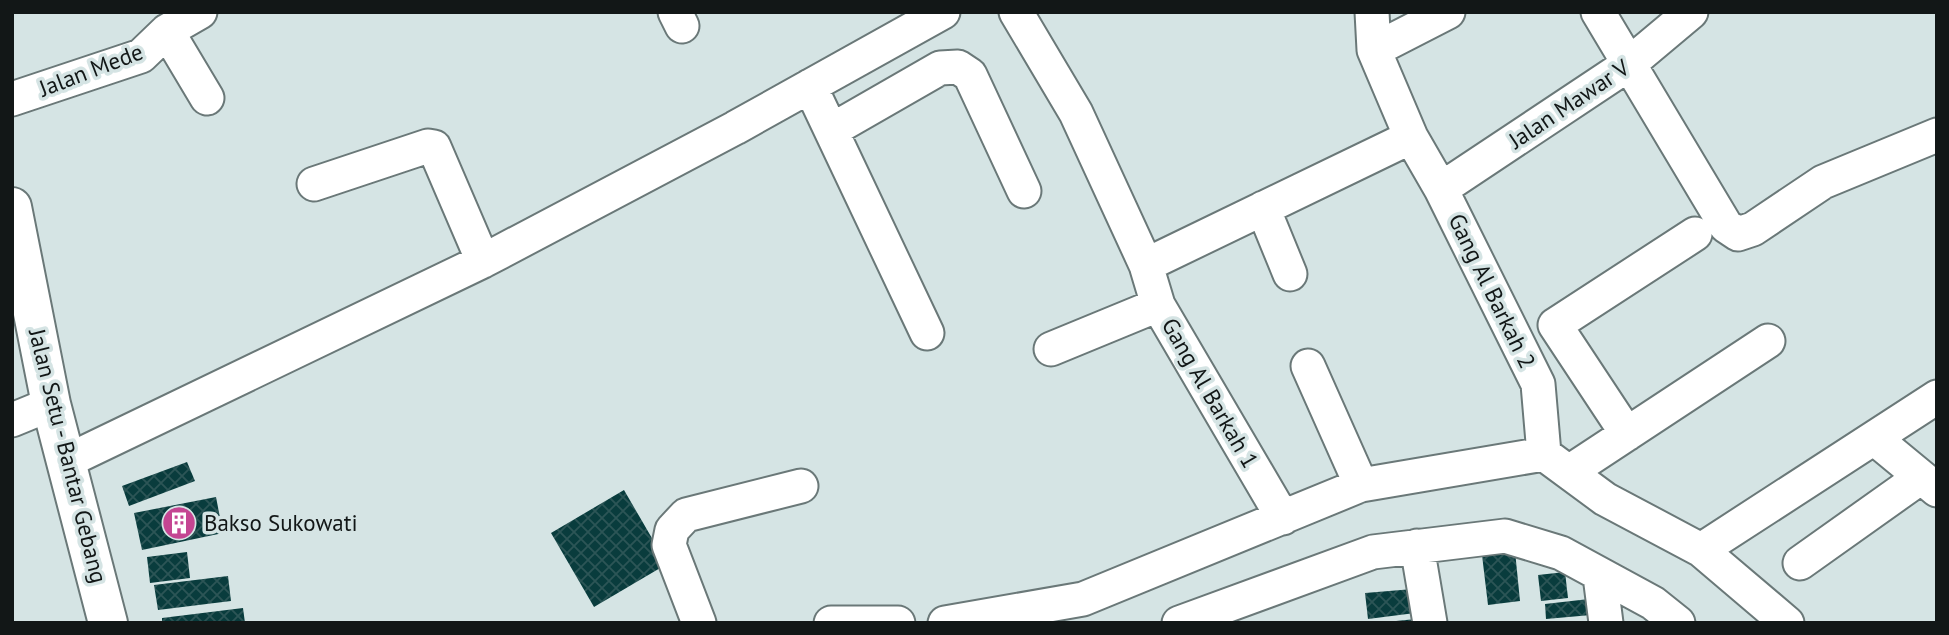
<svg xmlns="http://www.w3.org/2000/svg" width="1949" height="635" font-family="'PT Sans',sans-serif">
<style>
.building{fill:url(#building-cross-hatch)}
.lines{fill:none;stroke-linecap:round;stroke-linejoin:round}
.minor-casing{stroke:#6a7878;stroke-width:37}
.major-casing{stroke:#6a7878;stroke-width:42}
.minor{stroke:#fff;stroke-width:33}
.major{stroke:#fff;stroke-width:38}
.labels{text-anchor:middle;stroke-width:7;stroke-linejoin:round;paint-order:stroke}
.street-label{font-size:23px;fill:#121717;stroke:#d5e4e4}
.poi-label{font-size:23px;fill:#121717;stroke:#d5e4e4;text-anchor:start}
</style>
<defs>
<pattern id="building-cross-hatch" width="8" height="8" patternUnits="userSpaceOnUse" patternTransform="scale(1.75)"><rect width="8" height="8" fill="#093c3d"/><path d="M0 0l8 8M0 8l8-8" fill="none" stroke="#2c5556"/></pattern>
</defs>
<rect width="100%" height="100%" fill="#d5e4e4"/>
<!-- building -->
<path class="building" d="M187,462L195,481L129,506L122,486Z
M624,490L667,564L594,607L551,533Z
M216,497L223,533L142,550L134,513Z
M1515,551L1520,601L1488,605L1482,555Z
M187,552L190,578L150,583L147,557Z
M1565,572L1568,598L1541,601L1538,575Z
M228,576L231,601L158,610L154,585Z
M1413,589L1415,613L1368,619L1365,593Z
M1589,599L1591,615L1546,619L1545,604Z
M243,608L245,623H162V618Z
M1416,619V623H1396V621Z"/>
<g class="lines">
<!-- minor casing -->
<g class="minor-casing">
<path id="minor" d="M675,12L682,26
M1016,12L1076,113L1146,265L1158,305L1283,518
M1372,12L1374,50L1411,137L1441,189L1538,384L1544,454
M1598,12L1726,226L1738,234L1753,229L1823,182L1937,135
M167,31L207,98
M1374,50L1448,12
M810,86L927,333
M12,99L141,56L167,31L200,12
M832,130L940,68L958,67L970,75L1024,191
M314,184L428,146L434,147L483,261
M1441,189L1629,64L1691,12
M1263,208L1290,274
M1146,265L1411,137
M1051,349L1158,305
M1308,366L1361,485
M12,420L51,404
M1627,434L1555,325L1695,234
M1874,438L1937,490
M67,461L483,261L735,128L943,12
M1569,472L1768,341
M1417,546L1430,623
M1701,550L1937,397
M1800,563L1921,477
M1600,576L1606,623
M699,623L669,545L672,530L686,515L801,486
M831,623H898
M945,623L1083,599L1361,485L1544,454L1605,499L1701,550L1787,623
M1179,623L1373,552L1505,536L1561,553L1653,603L1678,623"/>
</g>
<!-- major casing -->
<g class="major-casing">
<path id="major" d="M12,207L51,404L108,623"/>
</g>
<!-- minor -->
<use href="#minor" class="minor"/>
<!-- major -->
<use href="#major" class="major"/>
</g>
<!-- icons -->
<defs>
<g id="building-disc" transform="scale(1.75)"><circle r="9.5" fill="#c44592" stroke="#d5e4e4"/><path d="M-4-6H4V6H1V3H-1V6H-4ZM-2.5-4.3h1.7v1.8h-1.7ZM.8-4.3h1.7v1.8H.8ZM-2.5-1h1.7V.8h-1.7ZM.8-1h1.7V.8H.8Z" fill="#fff"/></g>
</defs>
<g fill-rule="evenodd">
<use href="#building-disc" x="179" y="523"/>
</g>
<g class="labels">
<!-- street labels -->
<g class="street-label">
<text transform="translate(91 70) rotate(-21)" y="8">Jalan Mede</text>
<text transform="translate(1569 104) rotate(-34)" y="8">Jalan Mawar V</text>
<text transform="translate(1492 291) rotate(64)" y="8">Gang Al Barkah 2</text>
<text transform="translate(1210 393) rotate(60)" y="8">Gang Al Barkah 1</text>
<text transform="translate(68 456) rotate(76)" y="8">Jalan Setu - Bantar Gebang</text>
</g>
<!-- poi labels -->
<g class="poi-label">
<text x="204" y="531">Bakso Sukowati</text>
</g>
</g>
<!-- border -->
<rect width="1949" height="635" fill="none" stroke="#121717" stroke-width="28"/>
</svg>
